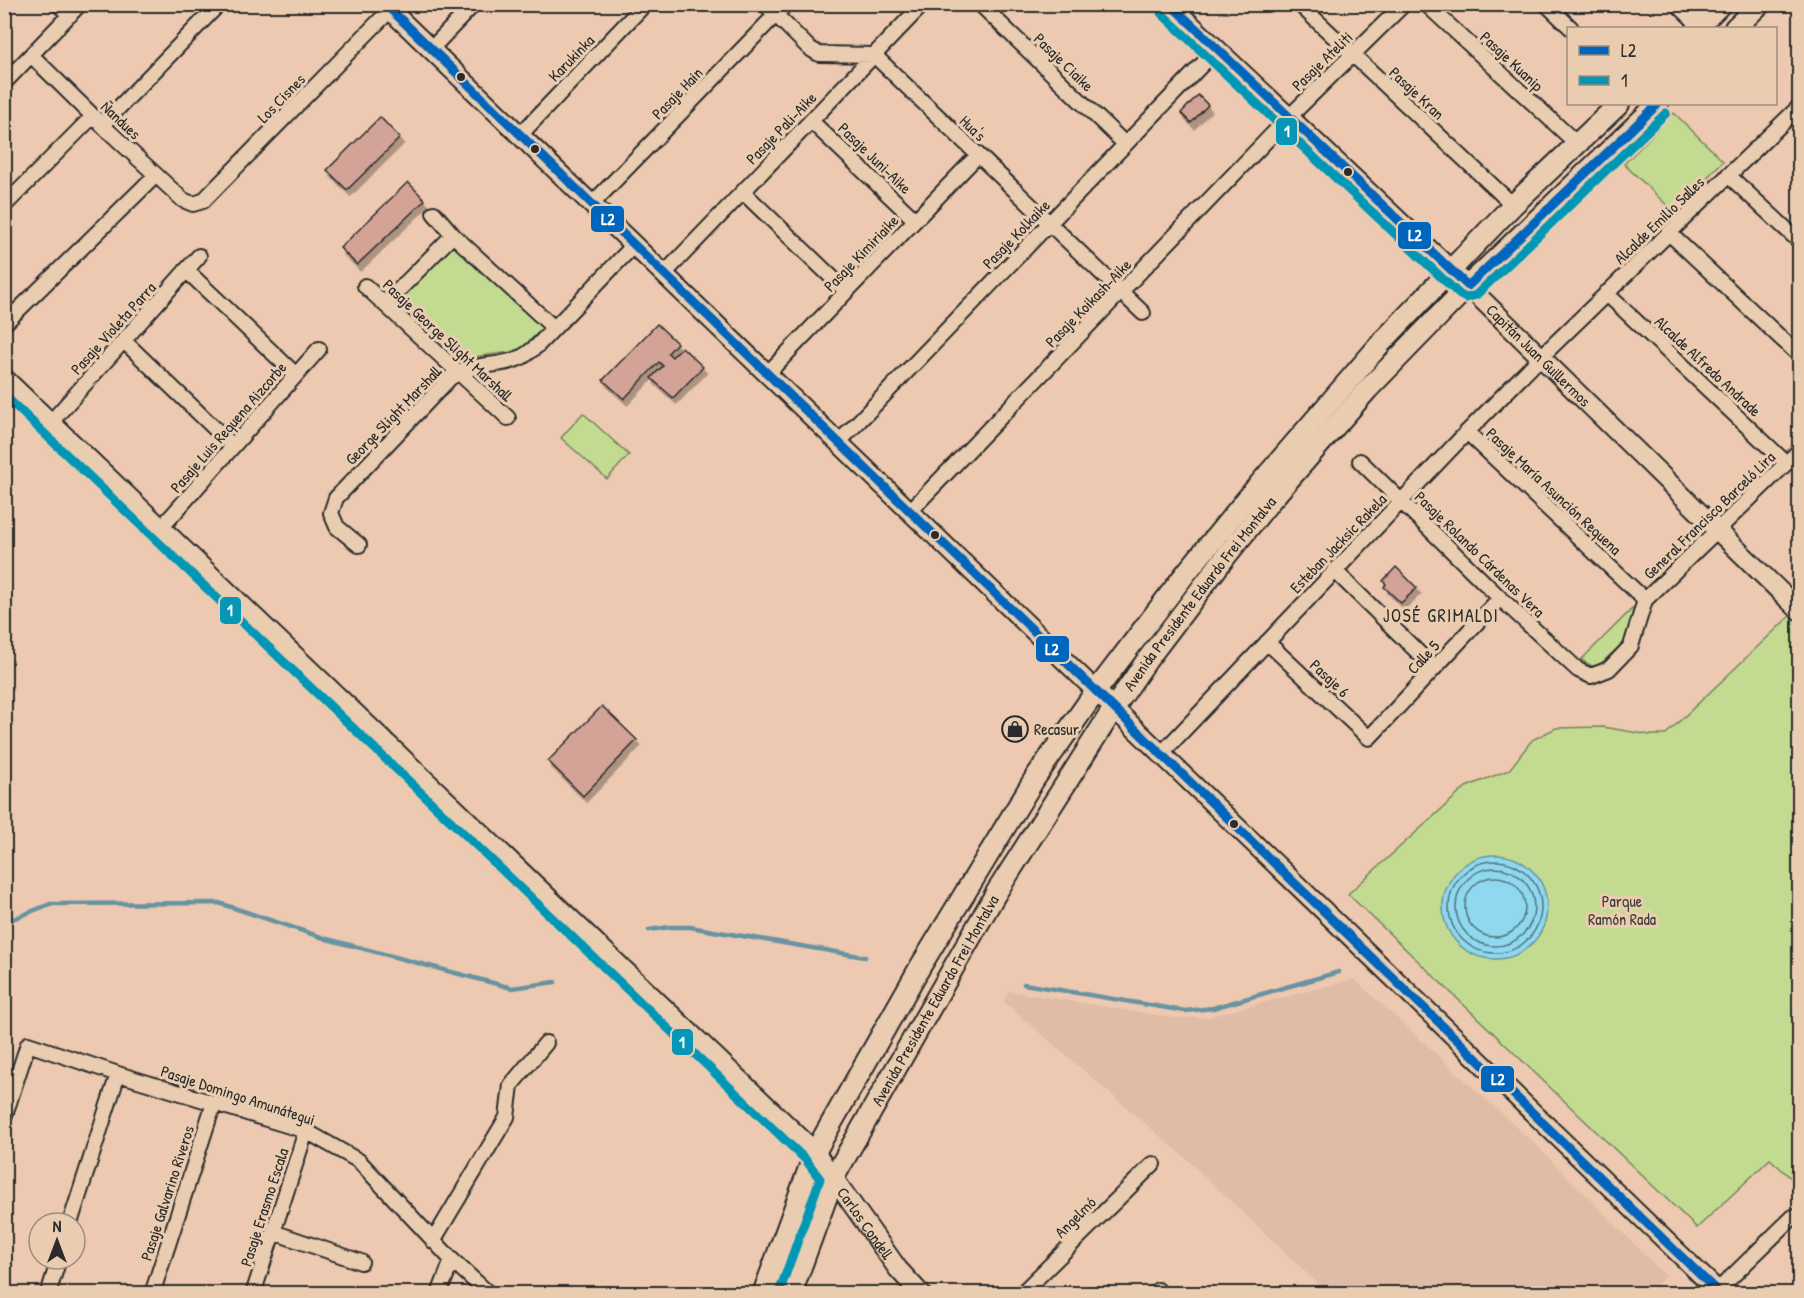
<svg xmlns="http://www.w3.org/2000/svg" width="1804" height="1298" font-family="'Patrick Hand',sans-serif">
<style>
.built{fill:#e0bba6}
.green{fill:#c3db91;stroke:#77835e;stroke-width:1.5}
.water{fill:#8fd9f0;stroke:#6793a1;stroke-width:1.5}
.lines{fill:none;stroke-linecap:round;stroke-linejoin:round}
.shore{stroke:#53717a;stroke-width:1.5}
.stream{stroke:#6793a1;stroke-width:4.5}
.building{fill:#d3a397;stroke:#2b2b2b;stroke-width:1.5;filter:url(#shadow)}
.minor-casing{stroke:#2b2b2b;stroke-width:18}
.tertiary-casing{stroke:#2b2b2b;stroke-width:22}
.secondary-casing{stroke:#2b2b2b;stroke-width:24}
.minor{stroke:#eacdb1;stroke-width:14}
.tertiary{stroke:#eacdb1;stroke-width:18}
.secondary{stroke:#eacdb1;stroke-width:20}
.bus-1-casing{stroke:#eacdb1;stroke-width:14}
.bus-2-casing{stroke:#eacdb1;stroke-width:14}
.bus-1{stroke:#0065bd;stroke-width:9}
.bus-2{stroke:#0696b6;stroke-width:9}
.bus-dot{fill:#2b2b2b;stroke:#eacdb1;stroke-width:2}
.labels{text-anchor:middle;stroke-width:6;stroke-linejoin:round;paint-order:stroke}
.street-label{font-size:16px;fill:#2b2b2b;stroke:#eacdb1}
.poi-label{font-size:16px;fill:#2b2b2b;stroke:#eacdb1;text-anchor:start}
.park-label{font-size:16px;fill:#3a3d35;stroke:#eacdb1}
.neighbourhood-label{font-size:18px;letter-spacing:1.5px;fill:#2b2b2b;stroke:#eacdb1}
.line-badge{stroke:#eacdb1;stroke-width:2}
.badge-label{font-size:16px;text-anchor:middle;font-weight:bold;fill:#fff}
</style>
<defs>
<filter id="shadow"><feDropShadow dx="3.5" dy="6" stdDeviation="0" flood-color="#0004"/></filter>
</defs>
<rect width="100%" height="100%" fill="#ecc9b0"/>
<filter id="ink" filterUnits="userSpaceOnUse"><feTurbulence type="fractalNoise" baseFrequency=".0167" numOctaves="2"/><feDisplacementMap in="SourceGraphic" scale="12" xChannelSelector="R" yChannelSelector="G"/><feConvolveMatrix kernelMatrix="1 2 1 2 8 2 1 2 1" color-interpolation-filters="sRGB"/></filter>
<g filter="url(#ink)">
<!-- built -->
<path class="built" d="M1354,979L1536,1145L1666,1276L1648,1293H1328L1182,1155L1004,1002L1008,991L1174,1018H1204Z"/>
<!-- green -->
<path class="green" d="M1674,113L1723,161L1674,212L1624,164Z
M456,247L461,249L543,328L523,347L511,352L473,357L457,362L401,311L399,306L400,300L451,248Z
M583,413L629,455L607,479L561,438Z
M1634,607L1626,640L1596,668L1581,660Z
M1791,615L1800,623L1799,1185L1770,1159L1697,1228L1348,894L1466,787L1509,770L1532,740L1556,728L1603,727L1650,735H1665Z"/>
<!-- water -->
<path class="water" d="M1443 907a52 52 0 1 1 104 0a52 52 0 1 1-104 0Z"/>
<g class="lines">
<!-- shore -->
<path class="shore" d="M1449 907a46 46 0 1 1 92 0a46 46 0 1 1-92 0Z
M1456 907a39 39 0 1 1 78 0a39 39 0 1 1-78 0Z
M1465 907a30 30 0 1 1 60 0a30 30 0 1 1-60 0Z"/>
<!-- stream -->
<path class="stream" d="M4,925L8,921L50,904L219,903L327,939L512,988L555,982
M649,930L670,927H690L865,957
M1024,984L1185,1011L1213,1008L1339,972"/>
</g>
<!-- building -->
<path class="building" d="M1198,95L1208,105L1191,123L1181,113Z
M380,117L400,138L347,190L327,170Z
M408,182L425,200L357,265L340,248Z
M657,324L677,343L668,353L672,357L682,347L703,367L673,398L651,378L663,366L659,362L624,399L603,380Z
M1396,567L1417,588L1401,603L1384,587L1386,584L1383,581Z
M602,706L637,740L583,796L548,761Z"/>
<g class="lines">
<!-- minor casing -->
<g class="minor-casing">
<path id="minor" d="M58,4L70,15
M765,4L809,48L819,54L874,55L1143,313
M980,4L1125,144
M1299,4L1513,205
M1426,4L1576,143
M1546,4L1571,28
M1677,4L1700,26
M431,49L474,4
M31,55L102,125L183,200L193,204L203,201L390,10
M4,83L80,4
M811,121L915,220
M102,125L219,4
M520,135L645,4
M1728,175L1800,242
M743,192L846,291
M592,204L786,4
M4,206L93,116
M434,213L453,235L554,328
M1669,233L1800,356
M186,270L296,375
M664,274L923,4
M365,286L508,418
M1606,293L1786,463
M385,304L453,235
M4,324L156,175
M124,341L233,446
M767,374L978,155
M51,422L199,256
M1467,432L1645,600
M839,442L1217,49
M1360,461L1500,598L1578,670L1591,676L1609,669L1631,646L1645,600L1800,450
M910,511L1289,117L1404,4
M161,528L319,349
M359,545L337,527L331,513L336,498L450,378C475,360 498,369 522,357C527,354 533,349 537,346L634,245
M1334,570L1434,668
M1267,642L1369,738L1500,598
M1161,754L1467,432L1541,357L1800,106
M4,1118L28,1044L118,1074L306,1131L359,1161L452,1260L489,1294
M70,1223L118,1074
M273,1232L361,1262
M433,1241L507,1117L511,1085L546,1043
M48,1294L59,1259
M152,1294L214,1103
M253,1294L306,1131
M439,1294L452,1260
M1021,1294L1153,1164
M1154,1294L1158,1290
M1714,1294L1793,1217"/>
</g>
<!-- tertiary casing -->
<g class="tertiary-casing">
<g id="tertiary">
<path d="M384,4L1721,1294"/>
<path id="s1" d="M1169,4L1468,286L1800,611"/>
<path id="s2" d="M4,378L815,1152L898,1269L921,1294"/>
</g>
</g>
<!-- secondary casing -->
<g class="secondary-casing">
<g id="secondary">
<path d="M1697,28L1721,4"/>
<path d="M1735,28L1760,4"/>
<path d="M763,1294L815,1152L920,967L1035,778L1096,691L1186,573L1250,495L1382,342L1513,205L1619,104"/>
<path id="s3" d="M791,1294L834,1177L996,893L1114,708L1147,660L1226,556L1271,500L1367,390L1468,286L1658,104"/>
</g>
</g>
<!-- minor -->
<use href="#minor" class="minor"/>
<!-- tertiary -->
<use href="#tertiary" class="tertiary"/>
<!-- secondary -->
<use href="#secondary" class="secondary"/>
<!-- bus-1 casing -->
<g class="bus-1-casing">
<path id="bus-1" d="M385,4L1720,1294
M1170,4L1468,286L1658,104"/>
</g>
<!-- bus-2 casing -->
<g class="bus-2-casing">
<path id="bus-2" d="M1161,13L1460,295L1466,298L1476,295L1666,113
M4,395L806,1160L820,1179L780,1290"/>
</g>
<!-- bus-1 -->
<use href="#bus-1" class="bus-1"/>
<!-- bus-2 -->
<use href="#bus-2" class="bus-2"/>
</g>
</g>
<!-- icons -->
<defs>
<g id="shop-ring" transform="scale(1.35)"><circle r="9.5" fill="#eacdb1" stroke="#2b2b2b" stroke-width="1.5"/><path d="M-5-2.5h2.3a2.7 3.5 0 0 1 5.4 0H5L5.5 6h-11ZM-1.5-2.5h3a1.5 2.3 0 0 0-3 0Z" fill="#2b2b2b"/></g>
</defs>
<g fill-rule="evenodd">
<use href="#shop-ring" x="1015" y="729"/>
</g>
<!-- markers -->
<g class="bus-dot">
<circle cx="461" cy="77" r="5"/>
<circle cx="535" cy="149" r="5"/>
<circle cx="1348" cy="172" r="5"/>
<circle cx="935" cy="535" r="5"/>
<circle cx="1234" cy="824" r="5"/>
</g>
<g class="labels">
<!-- street labels -->
<g class="street-label">
<text transform="translate(571 58) rotate(-46)" y="6">Karukinka</text>
<text transform="translate(1322 61) rotate(-44)" y="6">Pasaje Ateliti</text>
<text transform="translate(1512 61) rotate(43)" y="6">Pasaje Kuanip</text>
<text transform="translate(1064 62) rotate(44)" y="6">Pasaje Ciaike</text>
<text transform="translate(677 93) rotate(-46)" y="6">Pasaje Hain</text>
<text transform="translate(1417 93) rotate(43)" y="6">Pasaje Kran</text>
<text transform="translate(281 98) rotate(-46)" y="6">Los Cisnes</text>
<text transform="translate(121 120) rotate(43)" y="6">Ñandues</text>
<text transform="translate(781 128) rotate(-46)" y="6">Pasaje Pali-Aike</text>
<text transform="translate(973 128) rotate(44)" y="6">Hua's</text>
<text transform="translate(875 158) rotate(44)" y="6">Pasaje Juni-Aike</text>
<text transform="translate(1659 220) rotate(-44)" y="6">Alcalde Emilio Salles</text>
<text transform="translate(1016 234) rotate(-46)" y="6">Pasaje Kolkaike</text>
<text transform="translate(861 253) rotate(-46)" y="6">Pasaje Kimiriaike</text>
<text transform="translate(1088 303) rotate(-46)" y="6">Pasaje Koikash-Aike</text>
<text transform="translate(113 328) rotate(-48)" y="6">Pasaje Violeta Parra</text>
<text transform="translate(448 340) rotate(43)" y="6">Pasaje George Slight Marshall</text>
<text dy="6" stroke="none"><textPath href="#s1" startOffset="510">Capitán Juan Guillermos</textPath></text>
<text transform="translate(1708 366) rotate(43)" y="6">Alcalde Alfredo Andrade</text>
<text transform="translate(393 415) rotate(-46)" y="6">George Slight Marshall</text>
<text transform="translate(228 427) rotate(-49)" y="6">Pasaje Luis Requena Aizcorbe</text>
<text transform="translate(1554 491) rotate(43)" y="6">Pasaje María Asunción Requena</text>
<text transform="translate(1709 515) rotate(-44)" y="6">General Francisco Barceló Lira</text>
<text transform="translate(1338 543) rotate(-46)" y="6">Esteban Jacksic Rakela</text>
<text transform="translate(1480 554) rotate(44)" y="6">Pasaje Rolando Cárdenas Vera</text>
<text dy="6" stroke="none"><textPath href="#s3" startOffset="814">Avenida Presidente Eduardo Frei Montalva</textPath></text>
<text transform="translate(1423 657) rotate(-47)" y="6">Calle 5</text>
<text transform="translate(1330 678) rotate(43)" y="6">Pasaje 6</text>
<text dy="6" stroke="none"><textPath href="#s3" startOffset="328">Avenida Presidente Eduardo Frei Montalva</textPath></text>
<text transform="translate(238 1095) rotate(18)" y="6">Pasaje Domingo Amunátegui</text>
<text transform="translate(167 1193) rotate(-72)" y="6">Pasaje Galvarino Riveros</text>
<text transform="translate(264 1207) rotate(-72)" y="6">Pasaje Erasmo Escala</text>
<text transform="translate(1075 1217) rotate(-45)" y="6">Angelmó</text>
<text dy="6" stroke="none"><textPath href="#s2" startOffset="1208">Carlos Condell</textPath></text>
</g>
<!-- poi labels -->
<g class="poi-label">
<text x="1034" y="735">Recasur</text>
</g>
<!-- park labels -->
<g class="park-label">
<text x="1622" y="907">Parque<tspan x="1622" dy="18">Ramón Rada</tspan></text>
</g>
<!-- neighbourhood labels -->
<g class="neighbourhood-label">
<text x="1441" y="622">JOSÉ GRIMALDI</text>
</g>
</g>
<g class="line-badge">
<rect x="1275" y="117" width="23" height="29" rx="6" fill="#0696b6"/>
<rect x="590" y="205" width="35" height="28" rx="6" fill="#0065bd"/>
<rect x="1397" y="221" width="35" height="29" rx="6" fill="#0065bd"/>
<rect x="219" y="596" width="23" height="29" rx="6" fill="#0696b6"/>
<rect x="1035" y="635" width="35" height="28" rx="6" fill="#0065bd"/>
<rect x="671" y="1028" width="23" height="28" rx="6" fill="#0696b6"/>
<rect x="1480" y="1065" width="35" height="28" rx="6" fill="#0065bd"/>
</g>
<g class="badge-label">
<text x="1287" y="137">1</text>
<text x="608" y="225">L2</text>
<text x="1415" y="241">L2</text>
<text x="230" y="616">1</text>
<text x="1052" y="655">L2</text>
<text x="682" y="1048">1</text>
<text x="1498" y="1085">L2</text>
</g>
<!-- margin -->
<rect width="1804" height="1298" fill="none" stroke="#eacdb1" stroke-width="24"/>
<rect x="12" y="12" width="1780" height="1274" fill="none" stroke="#2b2b2b" stroke-width="2" filter="url(#ink)"/>
<!-- legend -->
<rect x="1567" y="27" width="210" height="78" fill="#eacdb1" stroke="#9e8c7b" stroke-width="1.5"/>
<rect x="1579" y="46" width="30" height="9" fill="#0065bd" stroke="#9e8c7b" stroke-width="1.5"/>
<text x="1621" y="57" font-size="18" fill="#2b2b2b">L2</text>
<rect x="1579" y="76" width="30" height="9" fill="#0696b6" stroke="#9e8c7b" stroke-width="1.5"/>
<text x="1621" y="87" font-size="18" fill="#2b2b2b">1</text>
<!-- north arrow -->
<g transform="translate(57 1241)"><circle r="28" fill="#eacdb1" stroke="#9e8c7b" stroke-width="1.5"/>
<path d="M0-4.5L10 22L0 15L-10 22Z" fill="#2b2b2b"/>
<text y="-9" font-size="16" font-weight="bold" text-anchor="middle" fill="#2b2b2b">N</text>
</g>
</svg>
